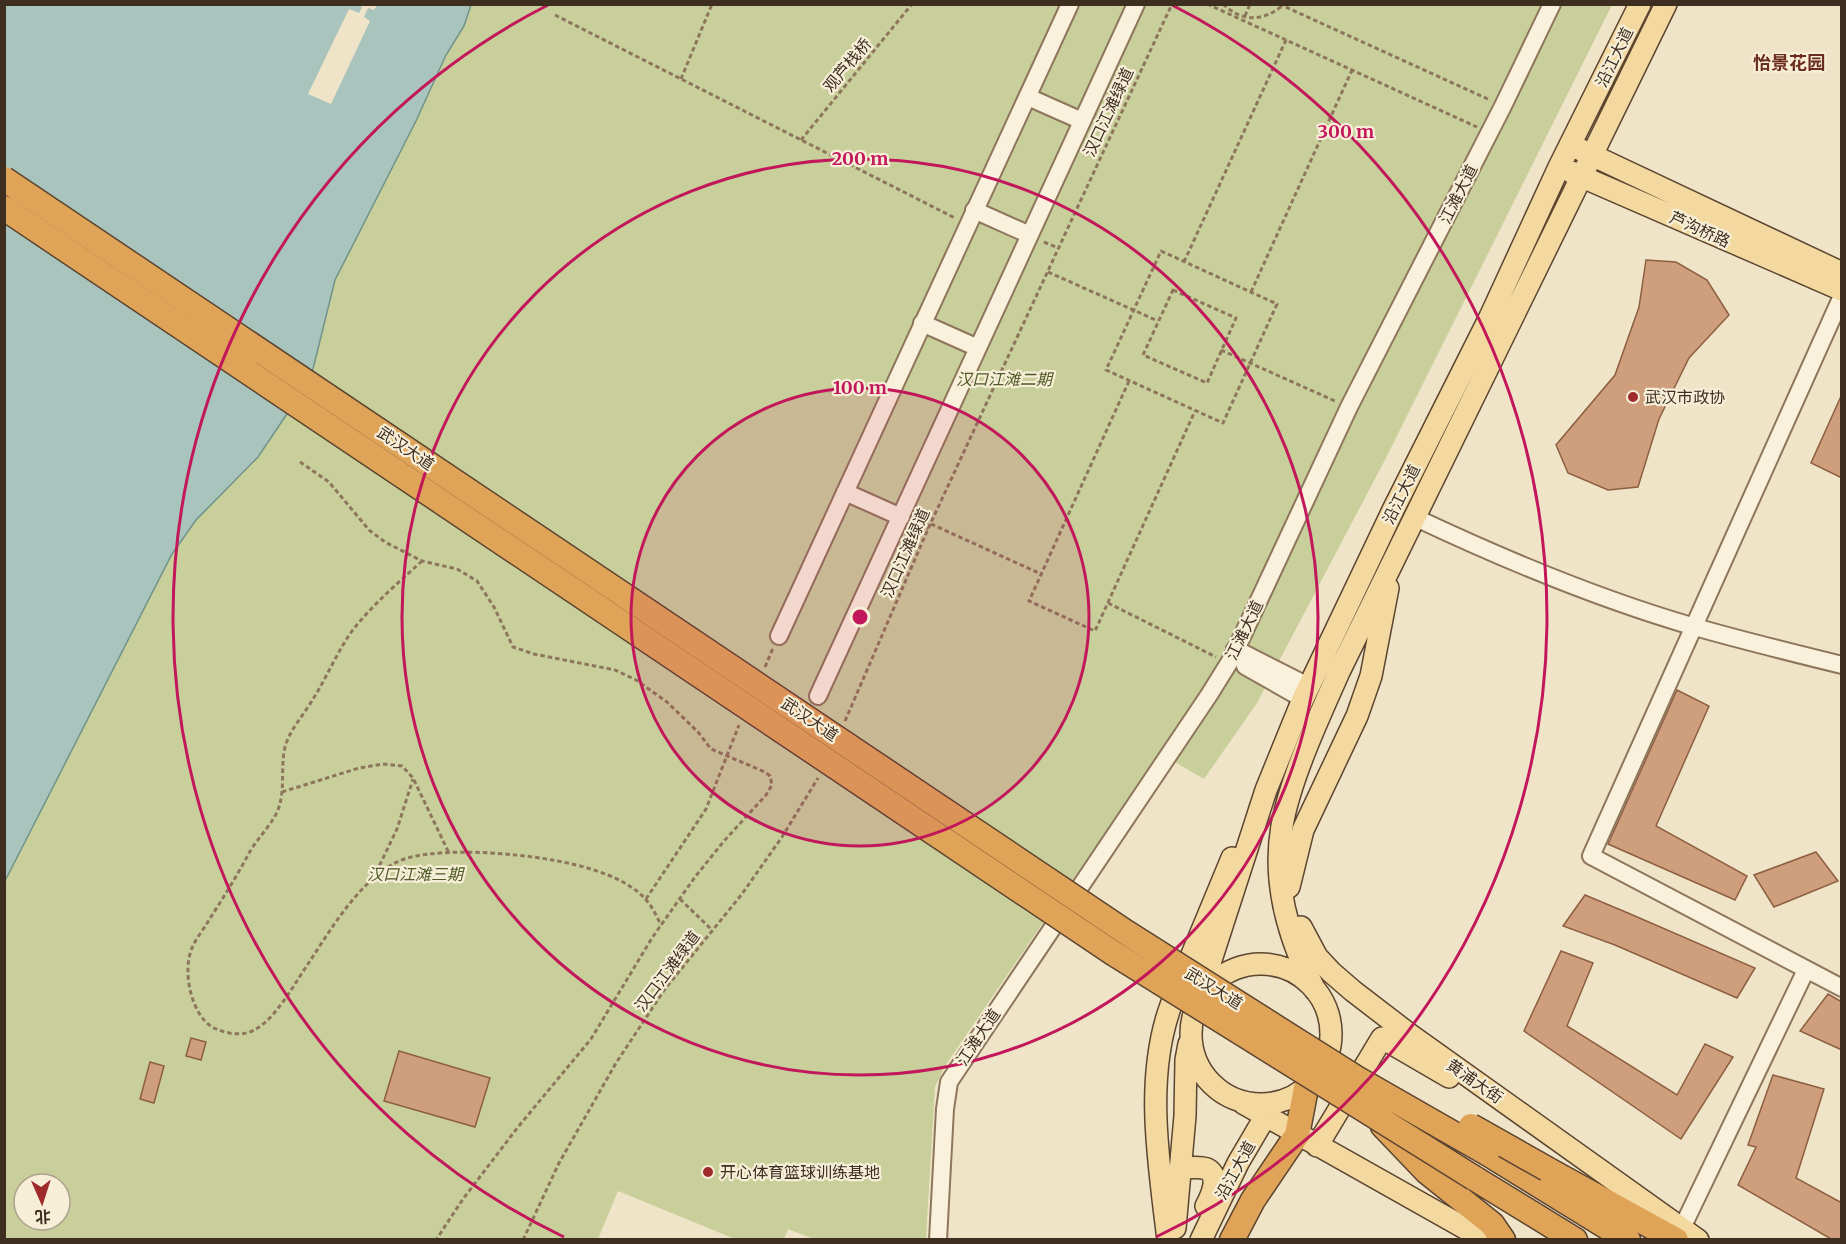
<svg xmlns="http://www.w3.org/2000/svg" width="1846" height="1244" font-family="Merriweather,'Noto Sans SC',serif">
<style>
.green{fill:#c9cf9b;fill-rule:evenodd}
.water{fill:#a9c4bc;stroke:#6f938a;stroke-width:1.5}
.pier{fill:#f0e4c8}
.building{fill:#cf9f7d;stroke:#8d5f41;stroke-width:1.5}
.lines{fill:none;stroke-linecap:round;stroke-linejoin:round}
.minor-casing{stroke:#8d765c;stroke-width:20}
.major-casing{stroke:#5b4430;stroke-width:24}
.highway-casing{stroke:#5b4430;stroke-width:27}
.path{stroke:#8d765c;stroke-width:3;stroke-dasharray:4.5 3;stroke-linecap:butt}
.minor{stroke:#faf1dc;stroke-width:16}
.major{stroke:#f3d9a0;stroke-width:21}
.highway{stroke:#e0a458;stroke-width:24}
.highway-bridge-casing{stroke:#5b4430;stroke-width:27;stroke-linecap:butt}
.highway-bridge{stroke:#e0a458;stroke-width:24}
.ring{fill:none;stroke:#c2185b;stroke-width:3}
.poi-dot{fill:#9e2a2b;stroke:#f7eed8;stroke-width:2}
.labels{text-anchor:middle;stroke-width:4.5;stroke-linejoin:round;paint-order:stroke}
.street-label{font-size:16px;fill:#3d2e20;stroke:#f7eed8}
.park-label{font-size:16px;font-style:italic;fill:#4d5a26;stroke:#f7eed8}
.poi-label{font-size:16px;fill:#3d2e20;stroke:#f7eed8;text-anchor:start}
.neighbourhood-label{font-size:18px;font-weight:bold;fill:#6b2e1e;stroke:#f7eed8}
.centre{fill:#c2185b;stroke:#f7eed8;stroke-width:3}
.ring-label{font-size:18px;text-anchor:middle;font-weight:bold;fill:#c2185b;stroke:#f7eed8;stroke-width:4.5;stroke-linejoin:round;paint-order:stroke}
</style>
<rect width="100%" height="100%" fill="#f0e4c8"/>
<!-- green -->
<path class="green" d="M471,5H1612L1387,456L1257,703L1204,779L1159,753L945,1066L935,1087L926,1239H814L788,1229L784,1239H735L618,1191L598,1239H5L4,881L172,554L196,520L258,457L299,396L313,369L335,280L416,121L446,55L464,26ZM24,1184H60V1220H24Z"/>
<!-- water -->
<path class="water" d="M5,5H471L464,26L446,55L416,121L335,280L313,369L299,396L258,457L196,520L172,554L5,881Z"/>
<!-- pier -->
<path class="pier" d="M358,5H377L374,10L368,8L364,17L370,21L331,104L308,94L349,9L359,13L362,7Z"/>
<!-- building -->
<path class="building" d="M1646,260L1676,262L1707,280L1729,315L1689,358L1659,419L1638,487L1608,490L1568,473L1556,445L1615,375L1639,307Z
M1842,394V478L1811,463Z
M1677,690L1709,706L1656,826L1747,876L1735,900L1608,844Z
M1816,852L1838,881L1774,907L1754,875Z
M1585,895L1628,913L1755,968L1737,998L1615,945L1563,926Z
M1561,951L1593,963L1567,1026L1677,1095L1705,1044L1733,1057L1681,1139L1524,1031Z
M1828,994L1842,1002V1050L1800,1031Z
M191,1038L206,1042L201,1060L186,1056Z
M399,1051L490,1078L475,1127L384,1101Z
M150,1062L164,1066L154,1103L140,1099Z
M1773,1075L1824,1089L1796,1178L1842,1203V1239H1831L1738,1185L1756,1147L1748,1145Z"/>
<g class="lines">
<!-- minor casing -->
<g class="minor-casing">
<path id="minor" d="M1028,97L1082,121
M974,210L1030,235
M1842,296L1591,856L1842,988
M922,323L978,348
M845,492L901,517
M1414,517C1505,560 1598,599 1695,627C1744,641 1793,653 1842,665
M779,636L1070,4
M1235,649L1310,687
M1245,666L1303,699
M818,696L1136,4
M1682,1228L1806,970
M938,1240L945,1109L949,1082L1209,695L1232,658L1349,407L1503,106L1552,4"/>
</g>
<!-- major casing -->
<g class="major-casing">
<path id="major" d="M1579,149L1842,273
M1571,172L1842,290
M1289,887L1303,830L1357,716L1371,676L1388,588
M1301,927L1317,957L1331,972L1353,991L1409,1034L1698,1240
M1191 1034a70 70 0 1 1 140 0a70 70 0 1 1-140 0Z
M1315,990C1289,940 1272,883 1282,826C1290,779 1319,717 1339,672L1666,4
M1201,998L1211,960L1266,790L1303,699L1393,510L1490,317L1559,167L1640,4
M1243,1103L1486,1240
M1317,1146L1382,1038L1449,1077
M1181,1168C1188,1168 1200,1166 1207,1169C1221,1176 1211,1197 1206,1206
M1175,1228L1185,1116L1186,1060L1189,1044
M1168,1240C1159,1163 1144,1079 1171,1005L1232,858
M1201,1240L1238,1163L1272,1105"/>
</g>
<!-- highway casing -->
<g class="highway-casing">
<path id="highway" d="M1383,1126L1427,1172L1492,1224L1503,1240
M1487,1153L1628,1240
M1547,1169L1676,1240
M1474,1178L1575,1240
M1232,1240L1253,1200L1297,1135L1306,1088"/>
</g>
<!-- path -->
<path class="path" d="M1207,4L1477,127
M1223,4C1241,22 1264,22 1283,5
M1279,4L1490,100
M555,15L955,218
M1245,16L1250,4
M681,79L712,4
M801,140L912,4
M1044,242L1058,248
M1161,251L1277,304L1223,423L1106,370Z
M1184,262L1286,40
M1048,272L1158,321
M1173,290L1236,318L1207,383L1143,355Z
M1251,292L1352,70
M1221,350L1335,401
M1129,381L1029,601L1095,631L1195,411
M300,462L329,482L369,530L385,542L422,561L457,569L477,581L494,607L513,647L534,654L615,670L636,680L667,702L698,732L711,749L765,772L770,776L772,785L766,795L724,841L695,877L652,938L591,1039L518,1127L463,1199L436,1240
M913,523L928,529
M931,524L1041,574
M422,561C398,583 372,605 352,631C337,652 327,677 313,699C305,713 293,726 287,741C279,762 286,785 279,807C274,823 258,837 249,853C237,876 223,898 209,920C204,929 196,938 192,948C182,971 191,1016 214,1028C227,1034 243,1037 256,1029C276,1018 295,983 308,964C331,929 356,886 393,864C425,845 515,853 552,860C582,865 628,877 647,901C653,908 657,917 661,925
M1108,603L1216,657
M765,667L773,648
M845,721L928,529L1172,4
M282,792L359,768L383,764L402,766L413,778L449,853
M373,879L397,829L413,779
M646,899L706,809L739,725
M680,899L712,930
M523,1240L559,1163L616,1063L665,989L742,894L782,837L818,778"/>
<!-- minor -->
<use href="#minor" class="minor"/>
<!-- major -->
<use href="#major" class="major"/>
<!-- highway -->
<use href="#highway" class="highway"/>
<!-- highway-bridge casing -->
<g class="highway-bridge-casing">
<path id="highway-bridge" d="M4,179L1127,933L1356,1078L1487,1153
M4,208L1113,953L1474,1178
M1471,1126L1547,1169"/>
</g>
<!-- highway-bridge -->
<use href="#highway-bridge" class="highway-bridge"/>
</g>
<!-- distance rings -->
<circle cx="860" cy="617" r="229" fill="#c2185b" fill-opacity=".12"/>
<g class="ring">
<circle cx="860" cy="617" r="229"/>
<circle cx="860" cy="617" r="458"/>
<path d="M564 1237A687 687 0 0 1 548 5M1172 5A687 687 0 0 1 1156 1237"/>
</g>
<!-- markers -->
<g class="poi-dot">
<circle cx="1633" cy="397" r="6"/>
<circle cx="708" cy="1172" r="6"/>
</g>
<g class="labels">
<!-- street labels -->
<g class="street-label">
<text transform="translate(1614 57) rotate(-64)" y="6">沿江大道</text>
<text transform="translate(847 65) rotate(-50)" y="6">观芦栈桥</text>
<text transform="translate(1108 112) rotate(-65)" y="6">汉口江滩绿道</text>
<text transform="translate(1458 194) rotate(-63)" y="6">江滩大道</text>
<text transform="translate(1700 229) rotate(24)" y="6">芦沟桥路</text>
<text transform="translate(406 448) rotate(34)" y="6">武汉大道</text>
<text transform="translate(1401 494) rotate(-64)" y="6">沿江大道</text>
<text transform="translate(905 553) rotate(-66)" y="6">汉口江滩绿道</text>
<text transform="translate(1244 630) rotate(-64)" y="6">江滩大道</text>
<text transform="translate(810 719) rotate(34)" y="6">武汉大道</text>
<text transform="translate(667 971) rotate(-53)" y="6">汉口江滩绿道</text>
<text transform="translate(1214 988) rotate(32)" y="6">武汉大道</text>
<text transform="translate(978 1037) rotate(-56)" y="6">江滩大道</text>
<text transform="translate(1475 1081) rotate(35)" y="6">黄浦大街</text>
<text transform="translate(1235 1170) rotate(-61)" y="6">沿江大道</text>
</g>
<!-- park labels -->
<g class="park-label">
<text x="1004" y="385">汉口江滩二期</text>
<text x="415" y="880">汉口江滩三期</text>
</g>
<!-- poi labels -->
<g class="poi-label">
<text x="1645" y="403">武汉市政协</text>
<text x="720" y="1178">开心体育篮球训练基地</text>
</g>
<!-- neighbourhood labels -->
<g class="neighbourhood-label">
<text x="1789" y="69">怡景花园</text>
</g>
</g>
<circle cx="860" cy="617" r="9" class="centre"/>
<g class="ring-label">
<text x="1346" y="138">300 m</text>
<text x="860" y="165">200 m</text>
<text x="860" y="394">100 m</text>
</g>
<!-- border -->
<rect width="1846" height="1244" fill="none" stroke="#3d2e20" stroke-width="12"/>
<!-- north arrow -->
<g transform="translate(42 1202) rotate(177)"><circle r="28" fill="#f7eed8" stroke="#ada18e" stroke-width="1.5"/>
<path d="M0-4.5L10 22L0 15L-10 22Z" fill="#9e2a2b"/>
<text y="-9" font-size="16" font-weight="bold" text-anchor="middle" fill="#3d2e20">北</text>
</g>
</svg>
